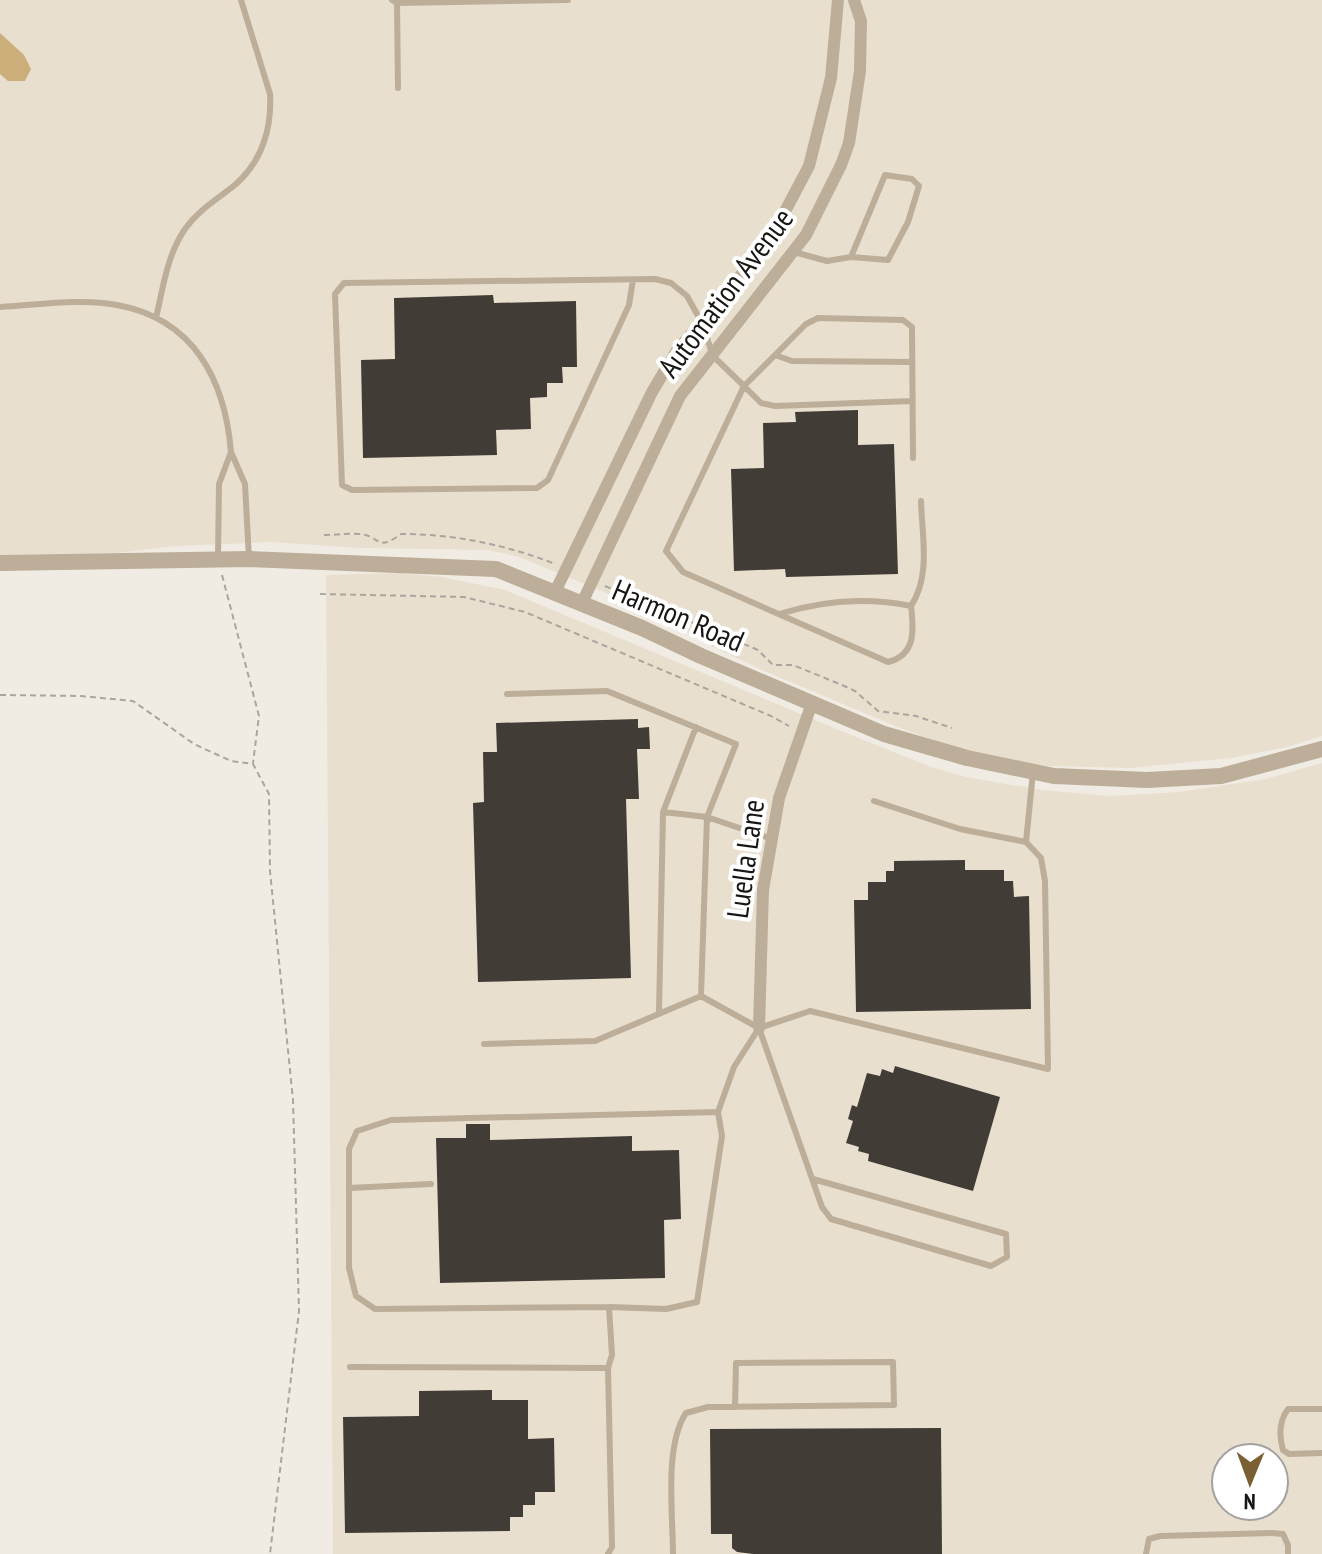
<svg xmlns="http://www.w3.org/2000/svg" width="1322" height="1554" font-family="'PT Sans Narrow',sans-serif">
<style>
.built{fill:#e8dfcf;fill-rule:evenodd}
.water{fill:#ccae7a}
.building{fill:#413d36}
.lines{fill:none;stroke-linecap:round;stroke-linejoin:round}
.path{stroke:#aaa69f;stroke-width:2;stroke-dasharray:6 4;stroke-linecap:butt}
.service{stroke:#bcae98;stroke-width:6}
.minor{stroke:#bcae98;stroke-width:12}
.tertiary{stroke:#bcae98;stroke-width:16}
.labels{text-anchor:middle;stroke-width:8;stroke-linejoin:round;paint-order:stroke}
.street-label{font-size:30px;fill:#181613;stroke:#fff}
</style>
<rect width="100%" height="100%" fill="#f1ece3"/>
<!-- built -->
<path class="built" d="M0,0H1322V736L1287,747L1231,758L1130,768L1047,766L966,752L900,728L769,673L713,647L650,611L519,557L488,550L360,548L272,542L176,546L116,553L0,555Z
M401,573L442,577L505,590L856,737L931,767L966,777L1042,790L1110,796L1179,792L1266,779L1322,763V1554H333L326,575ZM1226,1458H1274V1506H1226Z"/>
<!-- water -->
<path class="water" d="M0,33L24,55L31,69L25,81H8L0,74Z"/>
<!-- building -->
<path class="building" d="M493,295L494,303L576,301L577,367H562L563,383H547V397L530,398L531,429L496,430L497,455L363,458L361,360L395,359L394,298Z
M858,410V445L894,444L898,574L786,577L785,569L734,571L731,469L764,468L763,423L796,422L795,412Z
M638,719V728L649,727L650,749H637L639,799H626L631,978L478,982L473,803L484,802L483,752H497L496,723Z
M965,860V870H1004V881H1013L1014,897L1029,896L1031,1009L856,1012L854,900H868V882H886V871H894V861Z
M895,1066L1000,1097L973,1191L868,1161L869,1154L858,1151L859,1147L846,1143L853,1121L848,1119L852,1105L857,1107L867,1073L880,1076L882,1069L893,1073Z
M466,1124H490V1140L632,1136V1151L679,1150L681,1219L664,1220L665,1278L440,1283L436,1138H466Z
M492,1390V1400H528V1439L554,1438L555,1492H535V1505H523V1517H510V1531L345,1533L343,1417L419,1416V1391Z
M941,1428L942,1554H753L737,1552L732,1548V1534H711L710,1429Z"/>
<g class="lines">
<!-- path -->
<path class="path" d="M324,535C336,535 347,533 359,534C380,535 376,553 401,534C454,534 507,545 555,564
M222,575L259,716L253,763
M605,586L758,650L773,665H793L842,685L855,691L878,711L916,716L952,728
M320,594L464,597L525,612L771,716L789,726
M0,695L81,696L133,701L194,744L231,761L253,764L269,794L270,871L293,1100L299,1311L270,1554"/>
<!-- service -->
<path class="service" d="M392,0L397,3L568,0
M397,3L398,88
M794,252L827,261L851,257L888,260L908,222L919,186L912,179L885,175L851,257
M633,280L629,305L548,480L537,488L352,490L342,485L335,294L344,283L655,279L671,283L687,296L702,323L713,356L744,386L666,551L683,572L888,662C916,655 914,630 911,606C867,597 821,601 779,614
M0,307C38,305 80,298 117,305C194,319 225,380 231,452
M156,318C163,288 167,255 185,229C199,209 218,199 236,184C262,161 272,128 270,94L241,0
M775,355L792,361L912,362
M912,401L775,406L761,403L744,386L806,324L818,318L903,320L912,327L913,458
M218,557L219,484L231,452L245,484L249,559
M911,606C931,576 922,536 921,501
M507,694L607,691L736,744L707,817L772,839
M874,801L960,829L1026,842
M663,812L707,817L701,996L759,1028L822,1207L831,1219L991,1266L1007,1257L1006,1234L813,1179
M659,1013L663,812L696,727
M484,1044L595,1041L701,996
M718,1112L734,1067L759,1028L810,1011L1048,1069L1045,881L1041,858L1026,842L1033,772
M349,1188L431,1184
M350,1367L608,1368L612,1547L608,1554
M608,1368L612,1355L609,1307L375,1309L356,1296L349,1268V1149L357,1131L391,1120L718,1112L722,1136L697,1302L666,1309L609,1307
M1322,1409H1288C1279,1421 1279,1436 1283,1450L1289,1454L1322,1453
M673,1554C673,1514 664,1446 686,1413L708,1407L894,1405L893,1362L736,1363L735,1407
M1146,1554L1149,1539L1160,1536L1272,1533L1283,1534L1288,1545V1554"/>
<!-- minor -->
<path class="minor" d="M554,594L652,392L676,352L753,261L782,217L809,166L831,78L838,0
M581,605L680,396L806,235L841,165L849,143L860,71L861,21L854,0
M759,1028L763,890L779,798L812,703"/>
<!-- tertiary -->
<path class="tertiary" d="M0,563L249,559L496,569L642,628L701,656L884,734L967,758L1054,776L1147,780L1221,776L1322,749"/>
</g>
<g class="labels">
<!-- street labels -->
<g class="street-label">
<text transform="translate(726 293) rotate(-53)" y="10">Automation Avenue</text>
<text transform="translate(678 616) rotate(23)" y="10">Harmon Road</text>
<text transform="translate(746 859) rotate(-82)" y="10">Luella Lane</text>
</g>
</g>
<!-- north arrow -->
<g transform="translate(1250 1482) rotate(181)"><circle r="38" fill="#ffffff" stroke="#a3a2a1" stroke-width="2"/>
<path d="M0-6L14 30L0 20L-14 30Z" fill="#795f31"/>
<text y="-12" font-size="22" font-weight="bold" text-anchor="middle" fill="#181613">N</text>
</g>
</svg>
